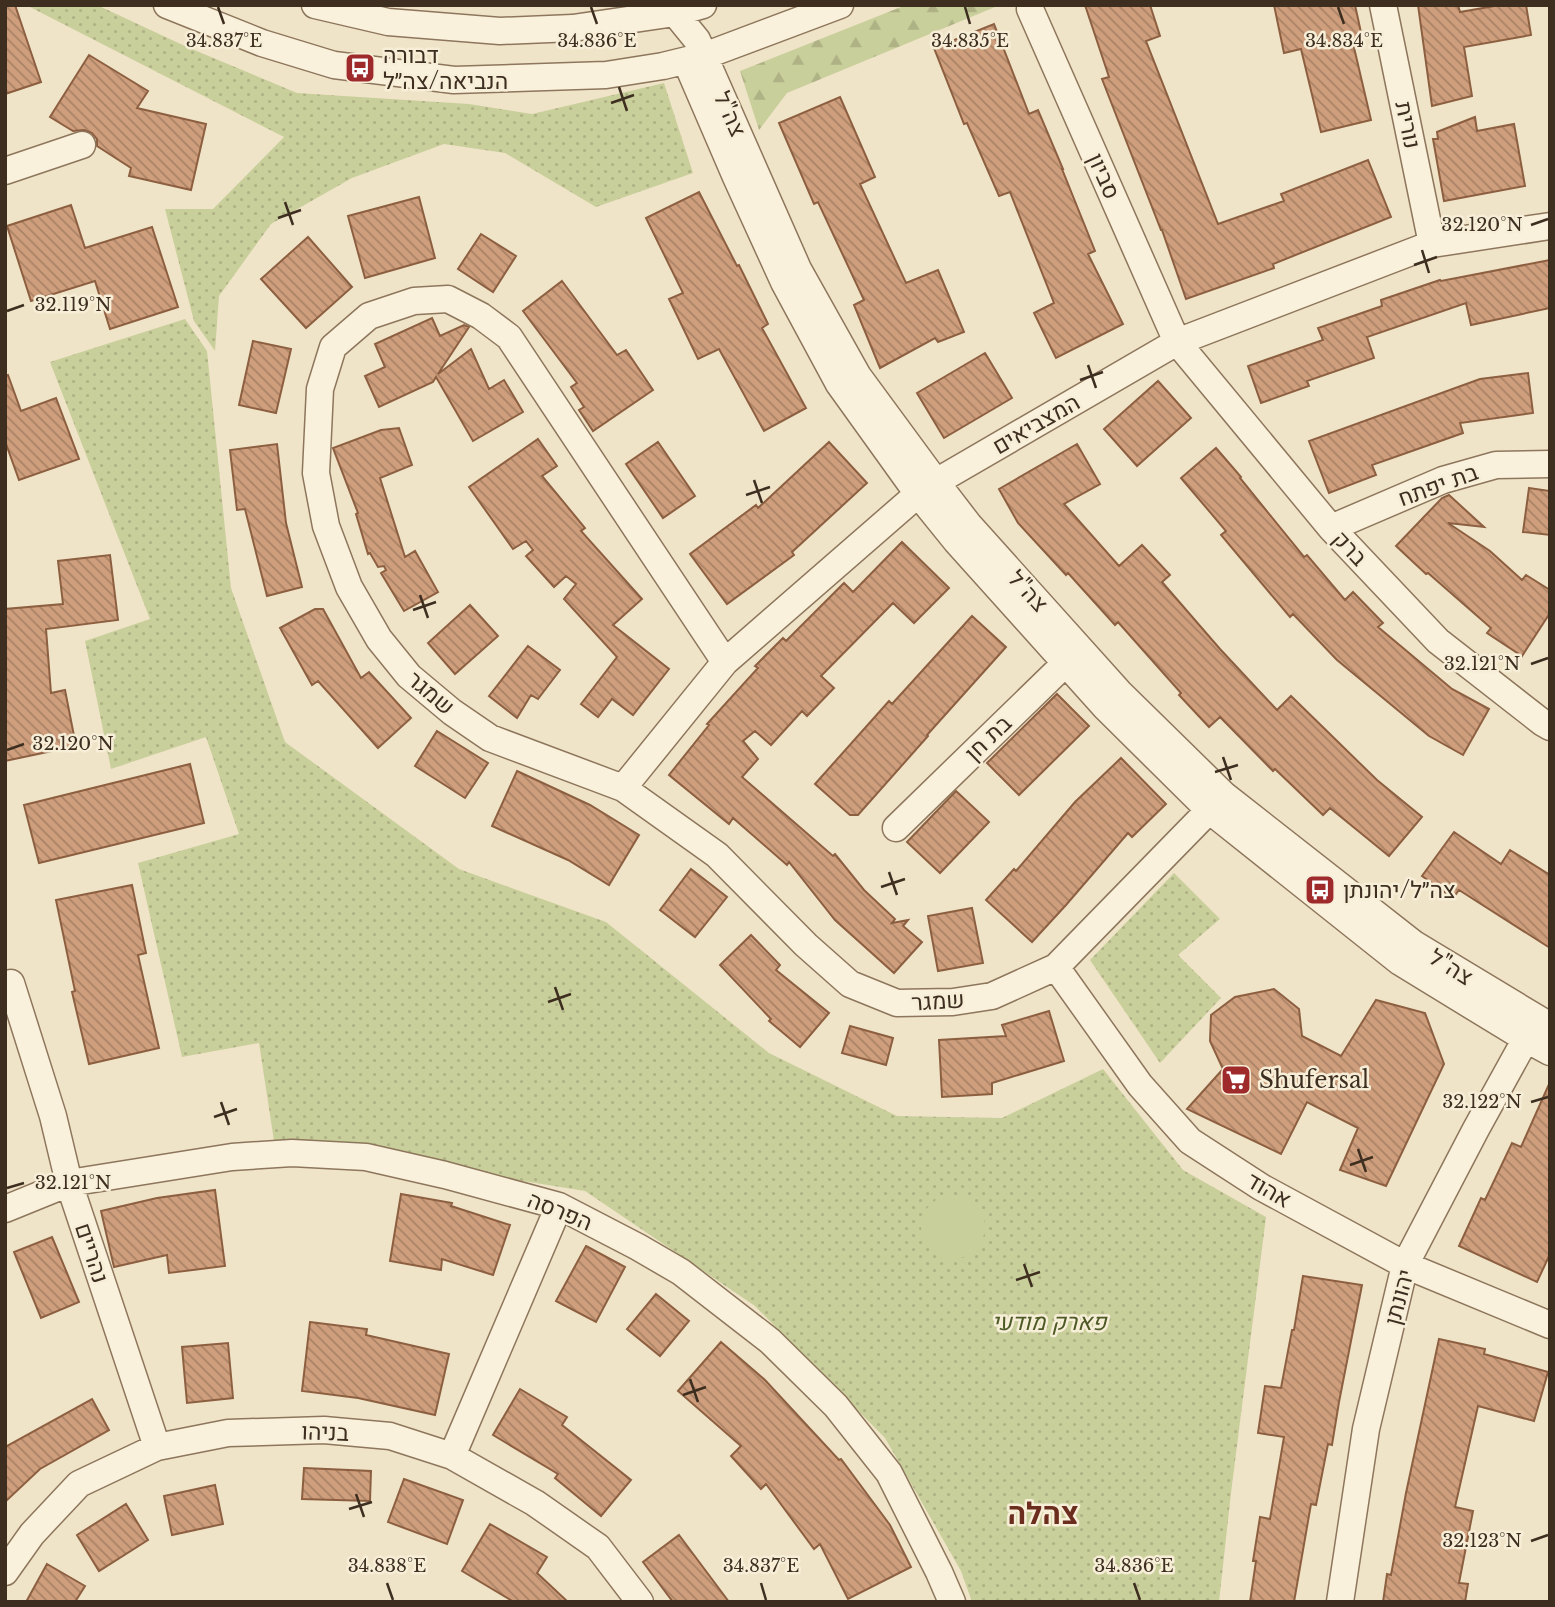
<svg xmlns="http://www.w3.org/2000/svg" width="1555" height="1607" font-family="'Libre Baskerville',Heebo,serif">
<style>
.grass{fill:url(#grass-dots)}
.forest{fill:url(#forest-firs)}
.pitch{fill:#c9cf9b}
.building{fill:url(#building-back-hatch);stroke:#8d5f41;stroke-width:2}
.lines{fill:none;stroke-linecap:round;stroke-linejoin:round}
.minor-casing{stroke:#8d765c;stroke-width:29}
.minor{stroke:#faf1dc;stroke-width:26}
.ticks{fill:none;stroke:#3d2e20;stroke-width:2.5}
.labels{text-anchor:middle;stroke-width:5;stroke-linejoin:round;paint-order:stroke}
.poi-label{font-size:23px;fill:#3d2e20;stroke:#f7eed8;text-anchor:start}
.street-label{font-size:23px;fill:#3d2e20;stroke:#f7eed8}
.park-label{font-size:23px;font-style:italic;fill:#4d5a26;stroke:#f7eed8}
.district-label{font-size:30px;font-weight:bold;fill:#6b2e1e;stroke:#f7eed8}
.ticks-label{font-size:18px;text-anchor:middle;fill:#3d2e20;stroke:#f7eed8;stroke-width:5;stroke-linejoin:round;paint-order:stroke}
</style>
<defs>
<pattern id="grass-dots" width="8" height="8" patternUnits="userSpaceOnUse" patternTransform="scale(1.75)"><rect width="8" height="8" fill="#c9cf9b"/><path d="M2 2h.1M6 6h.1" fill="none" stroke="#aeb285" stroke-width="1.8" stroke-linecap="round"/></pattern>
<pattern id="forest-firs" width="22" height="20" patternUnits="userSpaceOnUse" patternTransform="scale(1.75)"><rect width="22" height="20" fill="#c9cf9b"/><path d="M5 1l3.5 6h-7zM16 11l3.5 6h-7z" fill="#aeb285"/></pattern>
<pattern id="building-back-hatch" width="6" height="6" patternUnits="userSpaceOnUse" patternTransform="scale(1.75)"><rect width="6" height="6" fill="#cf9f7d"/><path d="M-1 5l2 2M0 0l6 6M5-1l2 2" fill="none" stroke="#a98266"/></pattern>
</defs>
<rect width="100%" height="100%" fill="#f0e4c8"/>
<!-- grass -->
<path class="grass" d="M26,5H97L187,47L297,93L469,104L532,114L664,83L693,173L596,207L505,153L444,144L352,178L271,224L219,296L215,351L194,321L165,209H213L284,137Z
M185,319L207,351L231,588L285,742L459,869L606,922L769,1053L897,1116L1002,1118L1103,1069L1183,1170L1266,1217L1231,1493L1219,1602H972L961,1571L885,1438L755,1306L585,1191L274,1141L259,1043L182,1057L138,863L239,834L206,737L111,769L85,641L150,619L50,362Z
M1174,873L1220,919L1178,955L1221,998L1160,1063L1090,960Z"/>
<!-- forest -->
<path class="forest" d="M906,5H1000L787,93L759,130L740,71Z"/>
<!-- pitch -->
<path class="pitch" d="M921 1227a32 32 0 1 1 64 0a32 32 0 1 1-64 0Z"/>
<!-- building -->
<path class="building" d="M5,5H15L41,82L5,94Z
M1085,5H1150L1160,36L1146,41L1218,224L1284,201L1281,194L1368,160L1391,217L1273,264L1274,268L1186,299L1162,230H1161L1102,79L1109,77Z
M1274,5H1355L1362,37L1352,39L1371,120L1321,132L1301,49L1284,53Z
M1418,5H1458L1460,12L1500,5H1526L1531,35L1464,47L1472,96L1432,106Z
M994,24L1029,114L1038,110L1063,169H1062L1095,251L1088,254L1123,324L1056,358L1034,313L1054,303L1010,192L999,196L967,123L964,124L934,48Z
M89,55L148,91L137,108L206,124L191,190L129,176L131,168L97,146V139L92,133L84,130L73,131L50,117Z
M840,97L875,177L860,184L906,283L938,270L964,332L938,342L935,338L880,368L854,305L864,300L818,202L814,204L779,123Z
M1475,117L1477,131L1514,124L1525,186L1444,201L1433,139H1438L1437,132Z
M699,192L737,266L739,265L768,324L762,328L806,408L764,431L719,349L698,359L669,299L683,293L646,218Z
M419,197L435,258L365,278L348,216Z
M71,205L85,248L152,227L178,307L110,329L95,281L31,301L7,226Z
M481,234L516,256L493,292L458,269Z
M308,237L352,287L306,328L261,279Z
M1550,260V308L1471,325L1466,303L1367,337L1374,358L1307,381L1309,386L1261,403L1248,366L1323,340L1318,328L1382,306L1381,300L1440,280L1441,281Z
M562,281L617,355L626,350L653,390L593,431L579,410L584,407L571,387L577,383L523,311Z
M432,318L440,336L464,325L469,327L438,374L471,349L489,389L504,380L523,412L473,441L436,377L433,382L379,407L365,376L385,367L375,344Z
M253,341L291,349L276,413L239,405Z
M985,353L1012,398L944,438L917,393Z
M1528,373L1533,413L1460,423L1463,433L1372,465L1376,475L1329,493L1309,441L1480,379Z
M8,375L21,411L56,398L79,459L19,480L5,441V376Z
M1158,381L1191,418L1137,466L1104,429Z
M399,428L412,465L380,478L405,557L415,551L438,592L404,611L381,573L386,570L384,566L378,567L370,553L368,554L356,514L358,513L333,448L381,430Z
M538,439L557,466L542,476L585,528L581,531L642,599L613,625L669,669L633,715L612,699L598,717L581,704L617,657L564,599L576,584L566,576L554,587L526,556L533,550L526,541L513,549L469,487Z
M658,442L695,496L663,518L626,464Z
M829,442L867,483L792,552L794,555L727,604L690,554L756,505L758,508Z
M277,444L286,523L302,587L267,596L245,509L237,510L230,450Z
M1077,444L1100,484L1064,504L1119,566L1142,545L1170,575L1162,582L1220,649L1277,710L1291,696L1377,780L1422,817L1389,856L1330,808L1323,815L1275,769L1273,771L1220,717L1209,727L1179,695L1181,693L1118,622L1115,625L1068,573L1066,575L1018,523L999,489Z
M1216,448L1241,477L1240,478L1304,557L1307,555L1345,600L1353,592L1383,623L1378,627L1452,689L1489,709L1463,755L1429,736L1337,660L1293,614L1290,617L1221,535L1226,531L1181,478Z
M1529,488L1550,491V535L1523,532Z
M1449,495L1484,527L1448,523L1490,551L1522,580L1526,575L1550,590V613L1522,656L1487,633L1491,628L1428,573L1426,574L1396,546L1442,498Z
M902,542L949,588L914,623L893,603L821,676L834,688L807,716L802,711L771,745L755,731L743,741L758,759L742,777L833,856L835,854L864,890L895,919L892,923L908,920L903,926L922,942L894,973L835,920L789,862L787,865L733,818L729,824L669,775L709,725L707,724L758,668L755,666L783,638L786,641L844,583L853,592Z
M110,555L118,620L46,629L51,693L65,690L76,746L5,761V609L63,604L58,561Z
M470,605L498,636L455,674L428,643Z
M315,609H323L361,678L369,672L411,718L378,748L318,681L312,685L280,628Z
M972,616L1006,647L927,735L928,736L858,815H850L815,784L889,701L892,704Z
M528,646L560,670L538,699L531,695L517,718L489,696Z
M1057,694L1089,726L1019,795L987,763Z
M437,731L488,763L465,798L415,766Z
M1121,758L1166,804L1132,837L1128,833L1066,905L1032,942L986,900L1014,869L1016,871L1075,802Z
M190,764L204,823L39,863L24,805Z
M517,771L590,805L639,835L609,885L568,860L492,826Z
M956,791L989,822L940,873L907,842Z
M1454,832L1501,864L1510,850L1550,875V948L1459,890L1453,898L1422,876Z
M691,869L727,897L695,937L660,910Z
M132,885L146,953L138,955L159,1048L89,1064L72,992L75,991L56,900Z
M972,908L983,963L938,971L928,916Z
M751,935L780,965L776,970L829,1013L800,1047L769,1021L771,1019L720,965Z
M1274,989L1299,1009L1302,1036L1341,1056L1376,1000L1425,1013L1444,1064L1386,1186L1340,1170L1358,1128L1307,1102L1281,1154L1187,1109L1223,1069L1210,1041L1211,1015L1235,997Z
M1049,1011L1064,1061L992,1083V1094L942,1097L939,1040L1006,1036L1002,1025Z
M850,1026L893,1038L886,1065L842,1053Z
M1550,1082V1254L1537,1282L1459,1246L1481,1198L1485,1200L1512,1143L1521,1147Z
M215,1190L225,1266L169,1273L167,1255L114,1267L101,1211L157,1198Z
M401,1194L452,1203L451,1206L510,1225L493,1275L442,1259L441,1270L390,1261Z
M52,1237L79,1302L41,1318L14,1252Z
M586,1246L625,1267L596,1322L556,1301Z
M1303,1276L1362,1285L1339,1402L1332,1445L1328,1444L1316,1505L1311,1504L1294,1602H1250L1256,1561H1253L1260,1517L1270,1519L1284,1437L1258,1433L1265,1386L1281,1388L1292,1330H1294Z
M656,1294L689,1321L660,1356L627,1329Z
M310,1322L367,1329L366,1335L449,1354L435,1415L358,1398L302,1391Z
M1439,1339L1485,1349L1484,1354L1548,1372L1534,1421L1478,1406L1455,1507L1473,1511L1459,1583L1468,1584L1465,1602H1383L1387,1574L1391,1575L1406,1493Z
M721,1342L765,1380L839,1460L841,1459L890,1525L911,1567L848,1599L820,1544L814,1549L766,1484L761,1489L731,1456L741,1446L678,1391Z
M228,1343L233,1398L187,1403L182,1347Z
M520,1389L567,1417L562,1425L631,1480L601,1516L555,1478L558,1474L493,1435Z
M92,1399L109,1430L40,1469L5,1502V1447Z
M304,1468L371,1471L370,1501L302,1499Z
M404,1479L463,1500L447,1544L388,1522Z
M215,1485L223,1524L172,1535L164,1496Z
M126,1504L148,1540L99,1571L77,1535Z
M490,1524L547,1557L537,1573L568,1602H514L462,1571Z
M679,1535L729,1602H673L643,1562Z
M47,1564L85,1586L75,1602H26Z"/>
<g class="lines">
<!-- minor casing -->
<g class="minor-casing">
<path id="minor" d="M167,5L262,43L334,65L454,80L606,75L663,66L704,56L840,5
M315,5L388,22L500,31L573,28L675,13L703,5
M1383,5L1432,244
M1030,9L1177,342L1331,528L1438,641L1543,723L1550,727
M675,13L697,40L798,269L858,376L936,482L969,525L1119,692L1224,795L1414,944L1550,1026
M686,61L736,177L784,282L839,384L918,494L956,541L1106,708L1209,810L1400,962L1526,1039L1550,1052
M5,171L82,145
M1331,528L1443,480L1496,465L1550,464
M725,662L509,337L481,316L448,299L414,301L369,316L333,347L320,389L316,473L326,526L349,587L379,639L409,676L452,712L490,738L623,788L717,855L806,945L850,984L897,1003L953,1002L992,996L1056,967L1224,795
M623,788L725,662L918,494L936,482L1177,342L1432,244L1550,226
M896,828L1078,651
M1056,967L1140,1085L1190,1141L1261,1187L1405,1265L1550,1325
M5,984L11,983L53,1116L69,1183L157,1447
M5,1209L69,1183L232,1157L292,1153L366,1157L445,1175L559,1206L638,1247L681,1272L770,1341L836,1406L889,1473L939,1572L952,1602
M452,1456L559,1206
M5,1572L32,1534L79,1484L157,1447L228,1433L324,1430L390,1436L452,1456L535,1503L598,1547L640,1602
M1340,1602L1366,1429L1405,1265L1476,1129L1534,1024"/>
</g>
<!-- minor -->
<use href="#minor" class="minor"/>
</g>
<!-- ticks -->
<path class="ticks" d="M218,7L224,24M591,7L597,24M965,7L970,24M1338,7L1344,24M619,87L627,111M611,103L634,95M285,202L293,225M278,218L301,210M1531,225L1548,219M1422,250L1429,273M1414,265L1437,257M7,311L24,305M1088,365L1096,388M1080,380L1103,372M754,480L762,503M746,495L770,487M420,595L428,618M413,610L436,602M1531,664L1548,658M7,750L24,744M1223,757L1231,780M1215,772L1238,765M889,872L897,895M881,887L905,879M555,987L563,1010M548,1002L571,994M221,1102L229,1125M1531,1102L1548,1097M214,1117L237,1109M1358,1149L1366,1172M1350,1165L1373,1157M7,1188L24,1183M1024,1264L1032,1287M1016,1280L1040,1272M690,1379L698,1402M683,1395L706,1387M356,1494L364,1517M349,1509L372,1502M1531,1541L1548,1535M387,1583L393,1600M761,1583L766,1600M1134,1583L1140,1600"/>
<!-- icons -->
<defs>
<g id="bus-square" transform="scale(1.575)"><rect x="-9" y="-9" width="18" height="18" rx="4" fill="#9e2a2b" stroke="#f7eed8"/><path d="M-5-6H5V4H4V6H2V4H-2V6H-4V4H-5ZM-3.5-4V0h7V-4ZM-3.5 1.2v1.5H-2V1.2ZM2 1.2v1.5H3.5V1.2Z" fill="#fff"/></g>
<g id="supermarket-square" transform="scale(1.575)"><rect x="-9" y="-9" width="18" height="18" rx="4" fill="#9e2a2b" stroke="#f7eed8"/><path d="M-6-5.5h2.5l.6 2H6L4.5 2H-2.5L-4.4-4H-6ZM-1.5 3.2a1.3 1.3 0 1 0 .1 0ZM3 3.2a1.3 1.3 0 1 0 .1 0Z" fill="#fff"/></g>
</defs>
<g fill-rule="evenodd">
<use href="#bus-square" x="360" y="68"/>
<use href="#bus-square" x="1320" y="890"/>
<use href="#supermarket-square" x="1236" y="1080"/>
</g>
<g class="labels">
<!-- poi labels -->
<g class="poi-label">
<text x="383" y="63">דבורה<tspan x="383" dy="26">הנביאה/צה״ל</tspan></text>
<text x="1343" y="898">צה״ל/יהונתן</text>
<text x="1259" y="1088">Shufersal</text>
</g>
<!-- street labels -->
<g class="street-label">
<text transform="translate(730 114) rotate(66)" y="8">צה"ל</text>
<text transform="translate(1408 125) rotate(78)" y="8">נורית</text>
<text transform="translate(1104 176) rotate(66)" y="8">סביון</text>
<text transform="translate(1036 424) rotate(-30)" y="8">המצביאים</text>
<text transform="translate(1438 485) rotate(-20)" y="8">בת יפתח</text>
<text transform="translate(1350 548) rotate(47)" y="8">ברק</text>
<text transform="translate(1028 591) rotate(48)" y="8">צה"ל</text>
<text transform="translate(431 693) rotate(40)" y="8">שמגר</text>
<text transform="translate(988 738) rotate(-44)" y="8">בת חן</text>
<text transform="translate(1451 967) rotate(32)" y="8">צה"ל</text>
<text transform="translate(938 1001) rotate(-4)" y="8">שמגר</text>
<text transform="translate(1269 1190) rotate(30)" y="8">אהוד</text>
<text transform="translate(560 1211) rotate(22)" y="8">הפרסה</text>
<text transform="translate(92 1253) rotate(72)" y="8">נהריים</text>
<text transform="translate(1399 1297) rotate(-75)" y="8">יהונתן</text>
<text transform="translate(325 1432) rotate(2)" y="8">בניהו</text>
</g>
<!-- park labels -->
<g class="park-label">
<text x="1049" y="1330">פארק מודעי</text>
</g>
<!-- district labels -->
<g class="district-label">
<text x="1043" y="1524">צהלה</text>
</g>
</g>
<g class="ticks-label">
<text x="224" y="47">34.837°E</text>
<text x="597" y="47">34.836°E</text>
<text x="970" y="47">34.835°E</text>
<text x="1344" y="47">34.834°E</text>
<text x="1482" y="231">32.120°N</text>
<text x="73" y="311">32.119°N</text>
<text x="1482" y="670">32.121°N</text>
<text x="73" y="750">32.120°N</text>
<text x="1482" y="1108">32.122°N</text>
<text x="73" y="1189">32.121°N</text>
<text x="1482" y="1547">32.123°N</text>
<text x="387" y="1572">34.838°E</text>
<text x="761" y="1572">34.837°E</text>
<text x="1134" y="1572">34.836°E</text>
</g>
<!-- border -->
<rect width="1555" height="1607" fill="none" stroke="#3d2e20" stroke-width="14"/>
</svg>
